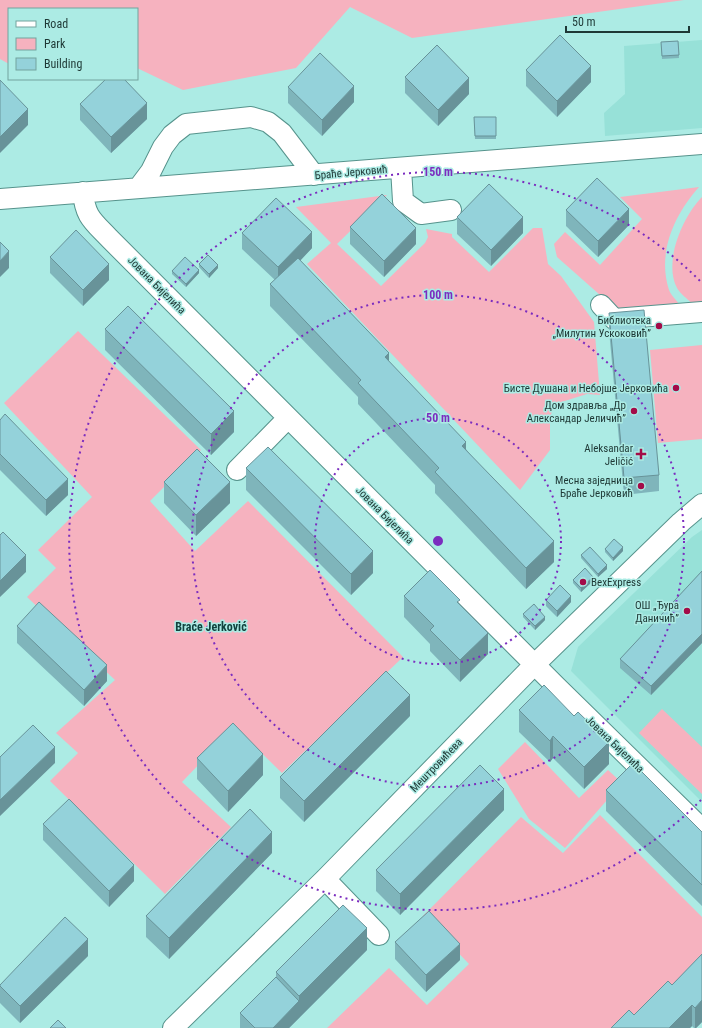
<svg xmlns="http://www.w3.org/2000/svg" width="702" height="1028" font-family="'Roboto Condensed',sans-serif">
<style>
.built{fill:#97e1d8}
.green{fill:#f6b2bf}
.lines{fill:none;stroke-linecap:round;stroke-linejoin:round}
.minor-casing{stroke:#56938c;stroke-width:22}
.minor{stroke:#fff;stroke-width:20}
.wall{fill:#7fb5bb}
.shaded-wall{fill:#689399}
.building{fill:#94d2da;stroke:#689399}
.ring{fill:none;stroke:#7b2cbf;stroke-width:2;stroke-dasharray:2 4}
.poi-dot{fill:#a30b48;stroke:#acebe4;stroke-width:1.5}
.labels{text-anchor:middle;stroke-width:3;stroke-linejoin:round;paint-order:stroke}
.street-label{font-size:11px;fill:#1e3835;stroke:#acebe4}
.poi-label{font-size:11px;fill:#1e3835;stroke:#acebe4;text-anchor:end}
.neighbourhood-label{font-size:12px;font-weight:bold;fill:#11423e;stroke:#acebe4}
.centre{fill:#7b2cbf;stroke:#acebe4;stroke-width:2}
.ring-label{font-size:12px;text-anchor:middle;font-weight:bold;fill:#7b2cbf;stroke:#acebe4;stroke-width:3;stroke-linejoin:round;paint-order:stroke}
</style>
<rect width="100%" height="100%" fill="#acebe4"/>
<!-- built -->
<path class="built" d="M702,40V128L605,136L604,113L625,94L624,46Z
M702,530V802L571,671L578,647L692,537Z"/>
<!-- green -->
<path class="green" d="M0,0H684L412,38L350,7L296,68L183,90L137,68V9H9V64L0,59Z
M699,187C674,215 657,253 669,290C671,295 677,301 680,305L617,310L557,257L554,244L565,232L600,265L642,219L620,197Z
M387,195L337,244L381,286L425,243L428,237L426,229L452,234V237L489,272L533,228H542L548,264L561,276L594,322L600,395L587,394L555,404L550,417V450L520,490L307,264L331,243L296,207Z
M702,197V302L692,303C687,299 680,293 677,288C663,262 683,216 702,197Z
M78,331L201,450L150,501L195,551L248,501L403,657L282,773L235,727L182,782L231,827L165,894L50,781L78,753L56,733L115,680L27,597L56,568L38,550L92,497L4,403Z
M702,345V439L658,443L650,350Z
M662,709L702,747V794L639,733Z
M525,742L579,798L608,770L622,783L565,848L529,819L498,769Z
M600,815L702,917V958L625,1028H327L389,968L427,1005L469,964L423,916L521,817L563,853Z"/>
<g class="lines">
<!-- minor casing -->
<g class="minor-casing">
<path id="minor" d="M401,168L403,201L421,214L451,210
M139,187L151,171L163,147L172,135L186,124L251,117L268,122L282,133L314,175
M83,192C85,217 93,221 109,238L556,686L702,829
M0,199L702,144
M601,305L614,319L702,312
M237,470L288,418
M325,879L379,935
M173,1028L325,879L534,665L681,522L702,504"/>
</g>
<!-- minor -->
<use href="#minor" class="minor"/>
</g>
<!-- wall -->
<path class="wall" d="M678,41L679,58L662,59L661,42Z
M526,70L591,82L557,117L526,86Z
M405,77L469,94L438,126L405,93Z
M288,87L354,102L322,136L288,103Z
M80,104L147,119L111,153L80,120Z
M474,117H496V139H475Z
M566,210L629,225L598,257L566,226Z
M457,217L523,233L491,266L457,234Z
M350,227L416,244L384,277L350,244Z
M242,233L312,248L300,261L466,449L554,562L526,589L435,493V485L358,404V397L270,306V284L275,280L242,249Z
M50,257L109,280L83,306L50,273Z
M199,264L218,268L209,278L199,267Z
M172,271L199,273L186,287L172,274Z
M609,313L659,475V491L624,495L609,330Z
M105,329L234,432L211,455L105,350Z
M0,420L68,495L46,516L0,470Z
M246,468L373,573L351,595L246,490Z
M164,482L230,503L196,536L164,503Z
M605,549L623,551L613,561L605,552Z
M581,555L607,569L598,577L581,558Z
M702,571V643L651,695L620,668V659Z
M573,580L593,581L581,592L573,583Z
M404,596L460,605L488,654L460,682L430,651V644L404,617Z
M546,600L571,602L557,617L546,606Z
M523,614L545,620L535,630L523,617Z
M17,626L107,681L84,706L17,643Z
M519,710L609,764L584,789L553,758L550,762L519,732Z
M410,716L304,822L280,798V777Z
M197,758L263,775L228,812L197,779Z
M606,790L702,832V906L606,811Z
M504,810L400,915L376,891V870Z
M43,824L134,881L109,907L43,840Z
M272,853L169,959L146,937V916Z
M395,942L460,960L426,992L395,959Z
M367,950L289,1028H240V1013L276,977V972Z
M702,954V1022L696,1028H694L692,1026L690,1028H611L634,1015L672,985Z
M88,956L20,1023L0,1003V985Z"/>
<!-- shaded-wall -->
<path class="shaded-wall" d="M591,66V82L557,117V101Z
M469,78V94L438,126V110Z
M354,86V102L322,136V120Z
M147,103V119L111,153V137Z
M28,109V125L0,153V137Z
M629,209V225L598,257V241Z
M523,217V233L491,266V250Z
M416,228V244L384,277V261Z
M312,232V248L278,284V267Z
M9,251V268L0,277V261Z
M109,264V280L83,306V290Z
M218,265V268L209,278V274Z
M199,270V273L186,287V284Z
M389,353V375L385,357Z
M234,411V432L211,455V434Z
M466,442V463L462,446Z
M68,479V495L46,516V500Z
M230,482V503L196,536V515Z
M554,541V562L526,589V568Z
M623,547V551L613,561V558Z
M373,551V573L351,595V574Z
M26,555V572L0,597V581Z
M607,565V569L598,577V574Z
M593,577V581L581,592V588Z
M571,596V602L557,617V611Z
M545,617V620L535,630V626Z
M488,633V654L460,682V660Z
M702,634V643L651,695V686Z
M107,665V681L84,706V690Z
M410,695V716L304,822V801Z
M553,736V758L550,762V741Z
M609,742V764L584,789V767Z
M55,747V763L0,816V800Z
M263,754V775L228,812V791Z
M504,789V810L400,915V894Z
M272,832V853L169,959V938Z
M134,865V881L109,907V891Z
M367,928V950L289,1028H273L299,1001V996Z
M88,939V956L20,1023V1006Z
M460,944V960L426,992V975Z
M702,1000V1022L696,1028H695V1008Z
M692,1005V1026L690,1028H669Z"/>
<!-- building -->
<path class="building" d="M560,35L591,66L557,101L526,70Z
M678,41L679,55L662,56L661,42Z
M437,45L469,78L438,110L405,77Z
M320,53L354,86L322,120L288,87Z
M106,79H124L147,103L111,137L80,104Z
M0,80L28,109L0,137Z
M474,117H496V136H475Z
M597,178L629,209L598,241L566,210Z
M489,184L523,217L491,250L457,217Z
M382,194L416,228L384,261L350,227Z
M276,198L312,232L278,267L242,233Z
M76,230L109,264L83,290L50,257Z
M0,242L9,251L0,261Z
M208,255L218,265L209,274L199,264Z
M185,257L199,270L186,284L172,271Z
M298,258L389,353L385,357L466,442L462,446L554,541L526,568L435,472L439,468L358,383L361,380L270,284Z
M128,306L234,411L211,434L105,329Z
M644,310L659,475L624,478L609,313Z
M5,414L68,479L46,500L0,454V420Z
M268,447L373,551L351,574L246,468Z
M197,449L230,482L196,515L164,482Z
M3,532L26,555L0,581V535Z
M614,539L623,547L613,558L605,549Z
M590,547L607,565L598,574L581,555Z
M585,568L593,577L581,588L573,580Z
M430,570L460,600L457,602L488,633L460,660L430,630L434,626L404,596Z
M702,571V634L651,686L620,659Z
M560,585L571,596L557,611L546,600Z
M39,602L107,665L84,690L17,626Z
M534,604L545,617L535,626L523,614Z
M386,671L410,695L304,801L280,777Z
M544,685L574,716L578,712L609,742L584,767L553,736L550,741L519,710Z
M233,723L263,754L228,791L197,758Z
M33,725L55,747L0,800V757Z
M633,763L702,832V885L606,790Z
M480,765L504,789L400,894L376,870Z
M69,799L134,865L109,891L43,824Z
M250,809L272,832L169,938L146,916Z
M343,905L367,928L299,996L276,972Z
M429,911L460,944L426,975L395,942Z
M65,917L88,939L20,1006L0,986V985Z
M702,954V1000L695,1008L692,1005L669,1028H611L629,1010L634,1015L668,981L672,985Z
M276,977L299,1001L273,1028H255L240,1013Z
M58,1020L66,1028H50Z"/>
<!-- distance rings -->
<g class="ring">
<circle cx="438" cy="541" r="123"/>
<circle cx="438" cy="541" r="246"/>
<path d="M701 800A369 369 0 1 1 701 282"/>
</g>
<!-- markers -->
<g class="poi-dot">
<circle cx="659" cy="326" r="4"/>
<circle cx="676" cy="388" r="4"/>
<circle cx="634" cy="411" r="4"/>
<path d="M639 448h4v4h4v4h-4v4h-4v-4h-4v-4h4z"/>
<circle cx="641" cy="486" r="4"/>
<circle cx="583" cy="582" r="4"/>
<circle cx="687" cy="611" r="4"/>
</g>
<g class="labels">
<!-- street labels -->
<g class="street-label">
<text transform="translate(351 172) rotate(-5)" y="4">Браће Јерковић</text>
<text transform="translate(157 285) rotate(45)" y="4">Јована Бијелића</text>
<text transform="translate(385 515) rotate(45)" y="4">Јована Бијелића</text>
<text transform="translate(615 744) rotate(44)" y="4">Јована Бијелића</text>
<text transform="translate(436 765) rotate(-46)" y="4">Мештровићева</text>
</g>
<!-- poi labels -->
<g class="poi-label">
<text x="651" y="324">Библиотека<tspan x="651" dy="13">„Милутин Ускоковић”</tspan></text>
<text x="668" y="392">Бисте Душана и Небојше Јерковића</text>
<text x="626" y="409">Дом здравља „Др<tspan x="626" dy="13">Александар Јеличић”</tspan></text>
<text x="633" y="452">Aleksandar<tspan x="633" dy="13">Jeličić</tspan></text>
<text x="633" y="484">Месна заједница<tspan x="633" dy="13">Браће Јерковић</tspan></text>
<text x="591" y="586" text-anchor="start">BexExpress</text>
<text x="679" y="609">ОШ „Ђура<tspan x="679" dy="13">Даничић”</tspan></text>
</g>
<!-- neighbourhood labels -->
<g class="neighbourhood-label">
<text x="211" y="631">Braće Jerković</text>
</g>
</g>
<circle cx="438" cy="541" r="6" class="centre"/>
<g class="ring-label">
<text x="438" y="176">150 m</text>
<text x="438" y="299">100 m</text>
<text x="438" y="422">50 m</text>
</g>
<!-- legend -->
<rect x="8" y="8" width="130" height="72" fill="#acebe4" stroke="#73a39e"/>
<rect x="16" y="21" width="20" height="6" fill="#ffffff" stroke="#73a39e"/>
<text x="44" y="28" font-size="12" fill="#1e3835">Road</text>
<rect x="16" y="38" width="20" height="12" fill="#f6b2bf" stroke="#73a39e"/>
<text x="44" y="48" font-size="12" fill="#1e3835">Park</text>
<rect x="16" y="58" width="20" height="12" fill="#94d2da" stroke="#73a39e"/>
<text x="44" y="68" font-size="12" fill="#1e3835">Building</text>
<!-- scale -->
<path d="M566 26v6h123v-6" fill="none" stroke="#1e3835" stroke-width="2"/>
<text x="572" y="26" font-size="12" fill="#1e3835" stroke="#acebe4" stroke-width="3" paint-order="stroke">50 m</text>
</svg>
